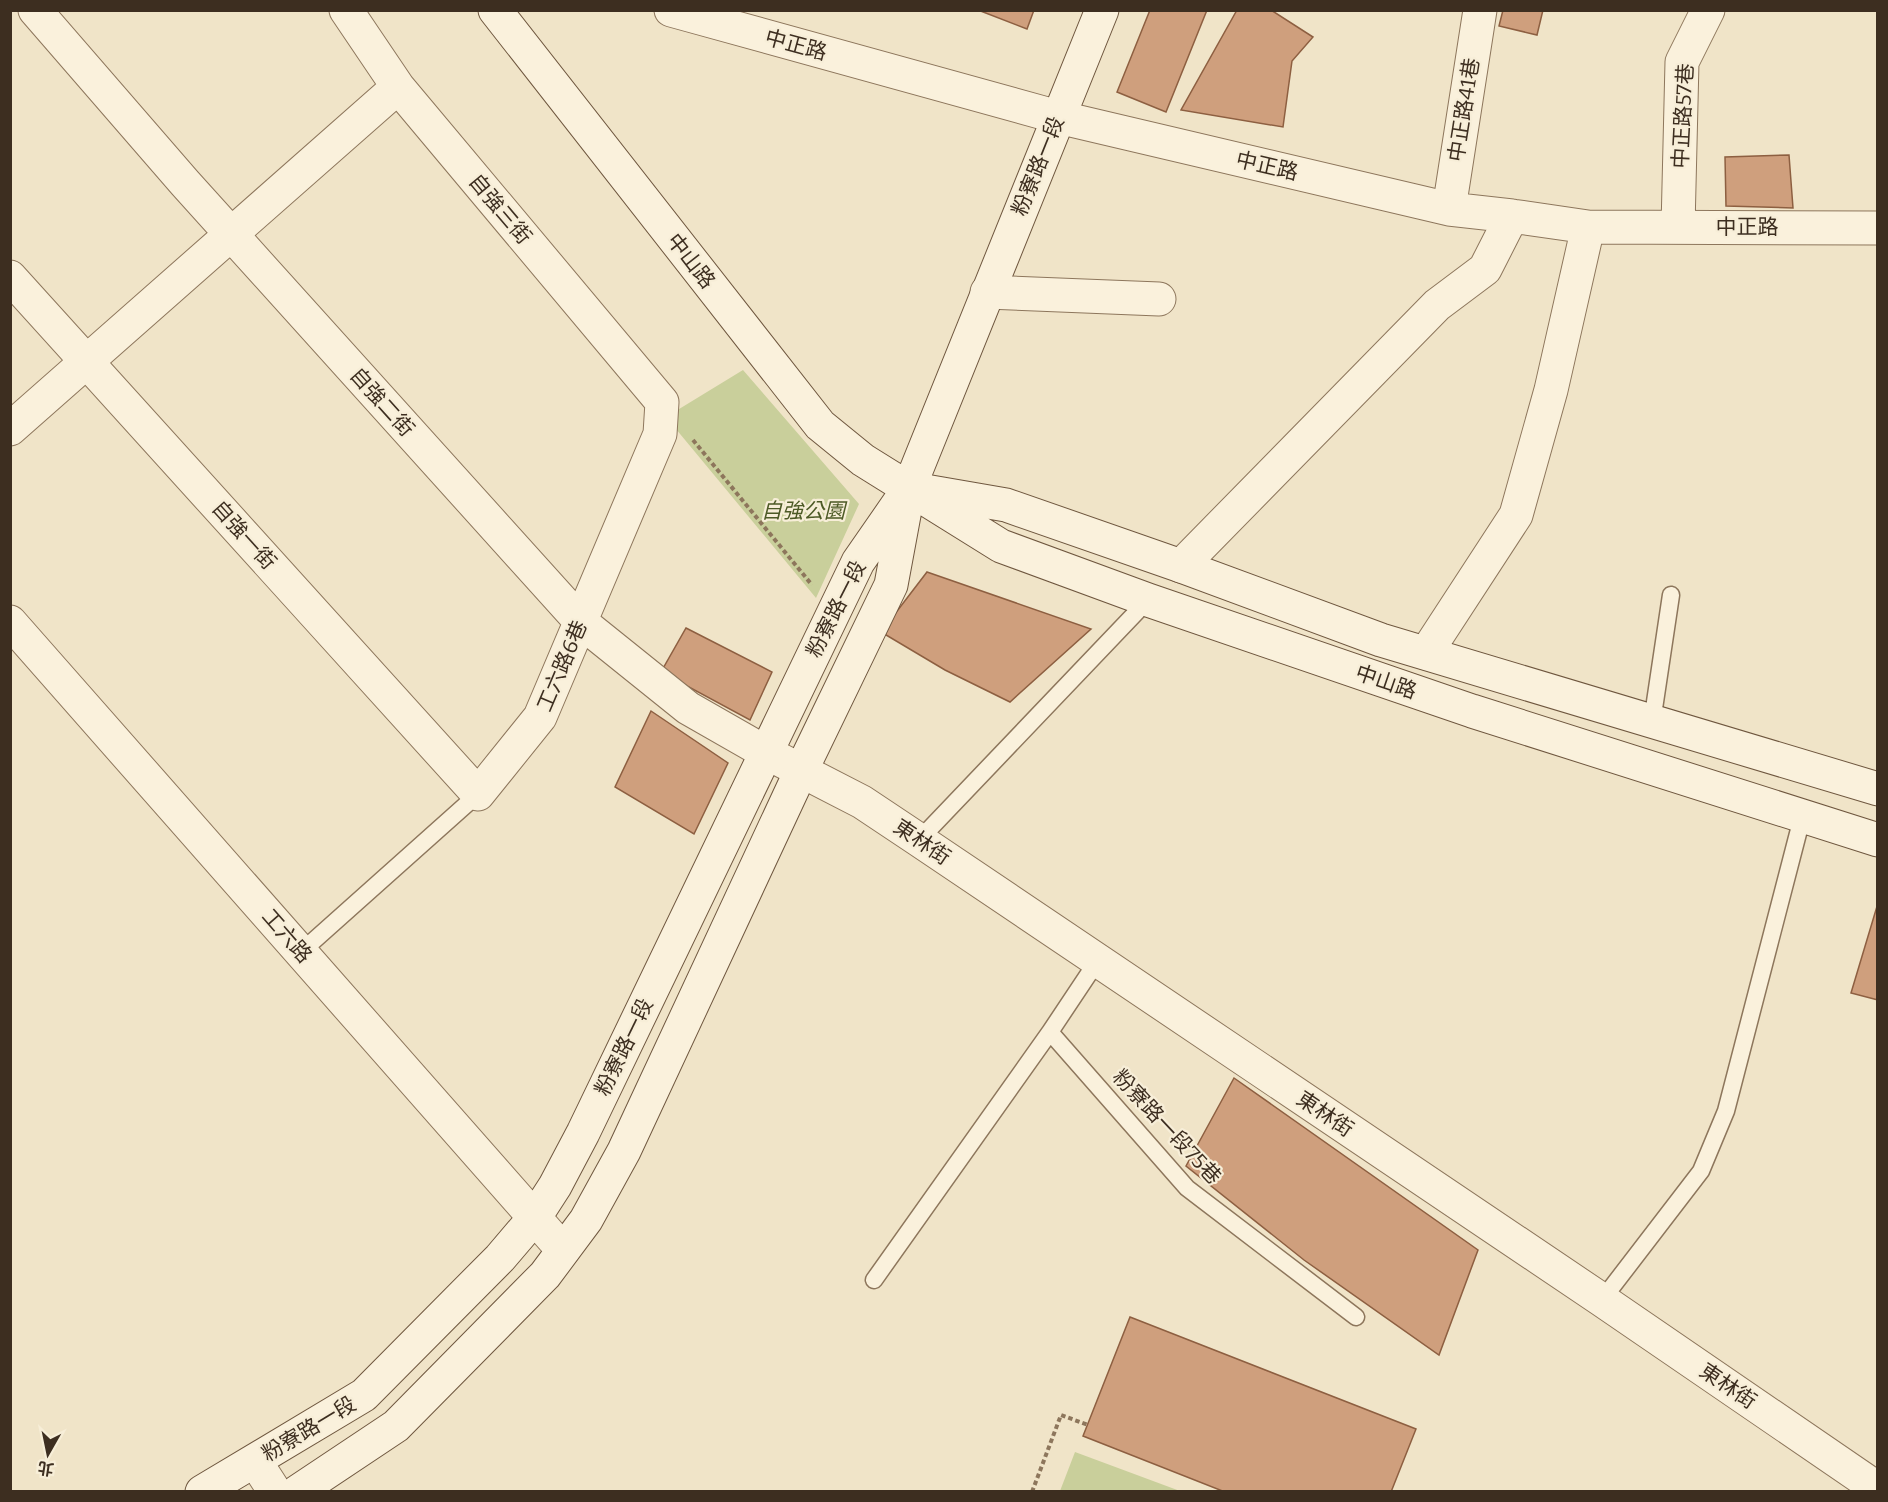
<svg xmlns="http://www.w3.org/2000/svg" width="1888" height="1502" font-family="Bitter,'Noto Sans TC',serif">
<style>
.green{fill:#c9cf9b}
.building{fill:#cf9f7d;stroke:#8d5f41;stroke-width:1.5}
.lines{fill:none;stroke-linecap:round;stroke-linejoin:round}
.service-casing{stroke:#8d765c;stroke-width:19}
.minor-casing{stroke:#8d765c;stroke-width:35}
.tertiary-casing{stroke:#8d765c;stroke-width:35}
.secondary-casing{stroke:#6f573f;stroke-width:35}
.path{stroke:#8d765c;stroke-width:4;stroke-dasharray:4.5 3;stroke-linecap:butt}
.service{stroke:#faf1dc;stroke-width:16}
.minor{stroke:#faf1dc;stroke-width:33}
.tertiary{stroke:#faf1dc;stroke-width:33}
.secondary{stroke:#faf1dc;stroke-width:33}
.labels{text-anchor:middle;stroke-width:4.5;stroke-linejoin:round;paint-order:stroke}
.street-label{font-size:21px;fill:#3d2e20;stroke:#f7eed8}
.park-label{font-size:21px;font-style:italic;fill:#4d5a26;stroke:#f7eed8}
</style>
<rect width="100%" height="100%" fill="#f0e4c8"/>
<!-- green -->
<path class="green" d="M743,370L859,504L816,598L666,417Z
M1075,1452L1180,1491H1060Z"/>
<!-- building -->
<path class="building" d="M978,10H1034L1027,29Z
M1150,10H1207L1166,112L1117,92Z
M1237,10H1271L1313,37L1292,61L1283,127L1181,110Z
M1503,10H1543L1537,35L1499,26Z
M1789,155L1793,208L1726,206L1725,157Z
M927,572L1091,629L1010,702L945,670L881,632Z
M686,628L772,672L750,720L661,672Z
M651,711L728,763L694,834L615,787Z
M1878,903V1000L1851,993Z
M1234,1078L1478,1250L1439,1355L1304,1260L1186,1166Z
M1130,1317L1416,1429L1391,1492H1225L1083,1436Z"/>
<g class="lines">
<!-- service casing -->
<g class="service-casing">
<path id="service" d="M1652,722L1671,595
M919,840L1148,600
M301,952L478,794
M1098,960L1050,1032L1187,1188L1356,1317
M874,1280L1050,1032
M1602,1300L1701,1171L1726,1111L1802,818"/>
</g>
<!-- minor casing -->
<g class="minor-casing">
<path id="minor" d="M35,10L185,183L581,622L688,708L765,752L862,802L919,840L1602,1300L1878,1489
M671,10L1058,117L1449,209L1512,216L1588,227L1878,228
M1449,209L1480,10
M1678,227L1682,62L1708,10
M10,277L478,794L540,717L660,434L662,402L398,87L346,10
M987,292L1159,299
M10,429L398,87
M1181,566L1437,305L1485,269L1512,216
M1426,653L1516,515L1551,390L1588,227
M255,1461L275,1492"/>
</g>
<!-- tertiary casing -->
<g class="tertiary-casing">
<path id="tertiary" d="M10,622L563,1250"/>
</g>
<!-- secondary casing -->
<g class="secondary-casing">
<path id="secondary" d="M495,10L820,425L863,460L1001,546L1148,600L1472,711L1878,840
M925,491L1006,505L1181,566L1381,640L1878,789
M202,1492L364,1395L500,1258L535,1217L555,1186L583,1133L858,562L903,497
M297,1492L396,1426L545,1275L586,1220L624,1151L801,771L891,585L909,488L1102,10"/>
</g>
<!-- path -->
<path class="path" d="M693,440L812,585
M1032,1492L1061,1415L1088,1425"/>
<!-- service -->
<use href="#service" class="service"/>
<!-- minor -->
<use href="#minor" class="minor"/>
<!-- tertiary -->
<use href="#tertiary" class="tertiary"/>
<!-- secondary -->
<use href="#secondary" class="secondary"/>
</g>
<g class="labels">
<!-- street labels -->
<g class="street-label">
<text transform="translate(796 45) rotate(15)" y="7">中正路</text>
<text transform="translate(1464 110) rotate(-81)" y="7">中正路41巷</text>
<text transform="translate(1683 116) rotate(-87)" y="7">中正路57巷</text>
<text transform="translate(1038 166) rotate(-68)" y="7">粉寮路一段</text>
<text transform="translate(1267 166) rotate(13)" y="7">中正路</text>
<text transform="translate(500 209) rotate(50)" y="7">自強三街</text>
<text x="1747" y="234">中正路</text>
<text transform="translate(691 261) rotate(52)" y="7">中山路</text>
<text transform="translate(382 402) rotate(48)" y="7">自強二街</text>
<text transform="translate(244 535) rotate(48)" y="7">自強一街</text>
<text transform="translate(836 609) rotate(-63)" y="7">粉寮路一段</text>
<text transform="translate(562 666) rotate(-67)" y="7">工六路6巷</text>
<text transform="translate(1386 682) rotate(19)" y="7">中山路</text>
<text transform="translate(922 842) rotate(34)" y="7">東林街</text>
<text transform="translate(287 936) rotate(49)" y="7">工六路</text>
<text transform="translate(624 1047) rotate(-64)" y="7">粉寮路一段</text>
<text transform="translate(1325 1114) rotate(34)" y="7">東林街</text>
<text transform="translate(1167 1127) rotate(47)" y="7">粉寮路一段75巷</text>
<text transform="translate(1728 1386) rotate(34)" y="7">東林街</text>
<text transform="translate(309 1429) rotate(-31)" y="7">粉寮路一段</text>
</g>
<!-- park labels -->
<g class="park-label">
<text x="803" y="518">自強公園</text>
</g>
</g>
<!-- border -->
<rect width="1888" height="1502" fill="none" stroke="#3d2e20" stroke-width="24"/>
<!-- north arrow -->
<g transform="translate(48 1454) rotate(189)" stroke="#f7eed8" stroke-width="4.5" paint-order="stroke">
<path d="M0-4.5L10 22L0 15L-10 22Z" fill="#3d2e20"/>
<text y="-9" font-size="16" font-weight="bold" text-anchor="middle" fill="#3d2e20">北</text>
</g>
</svg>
